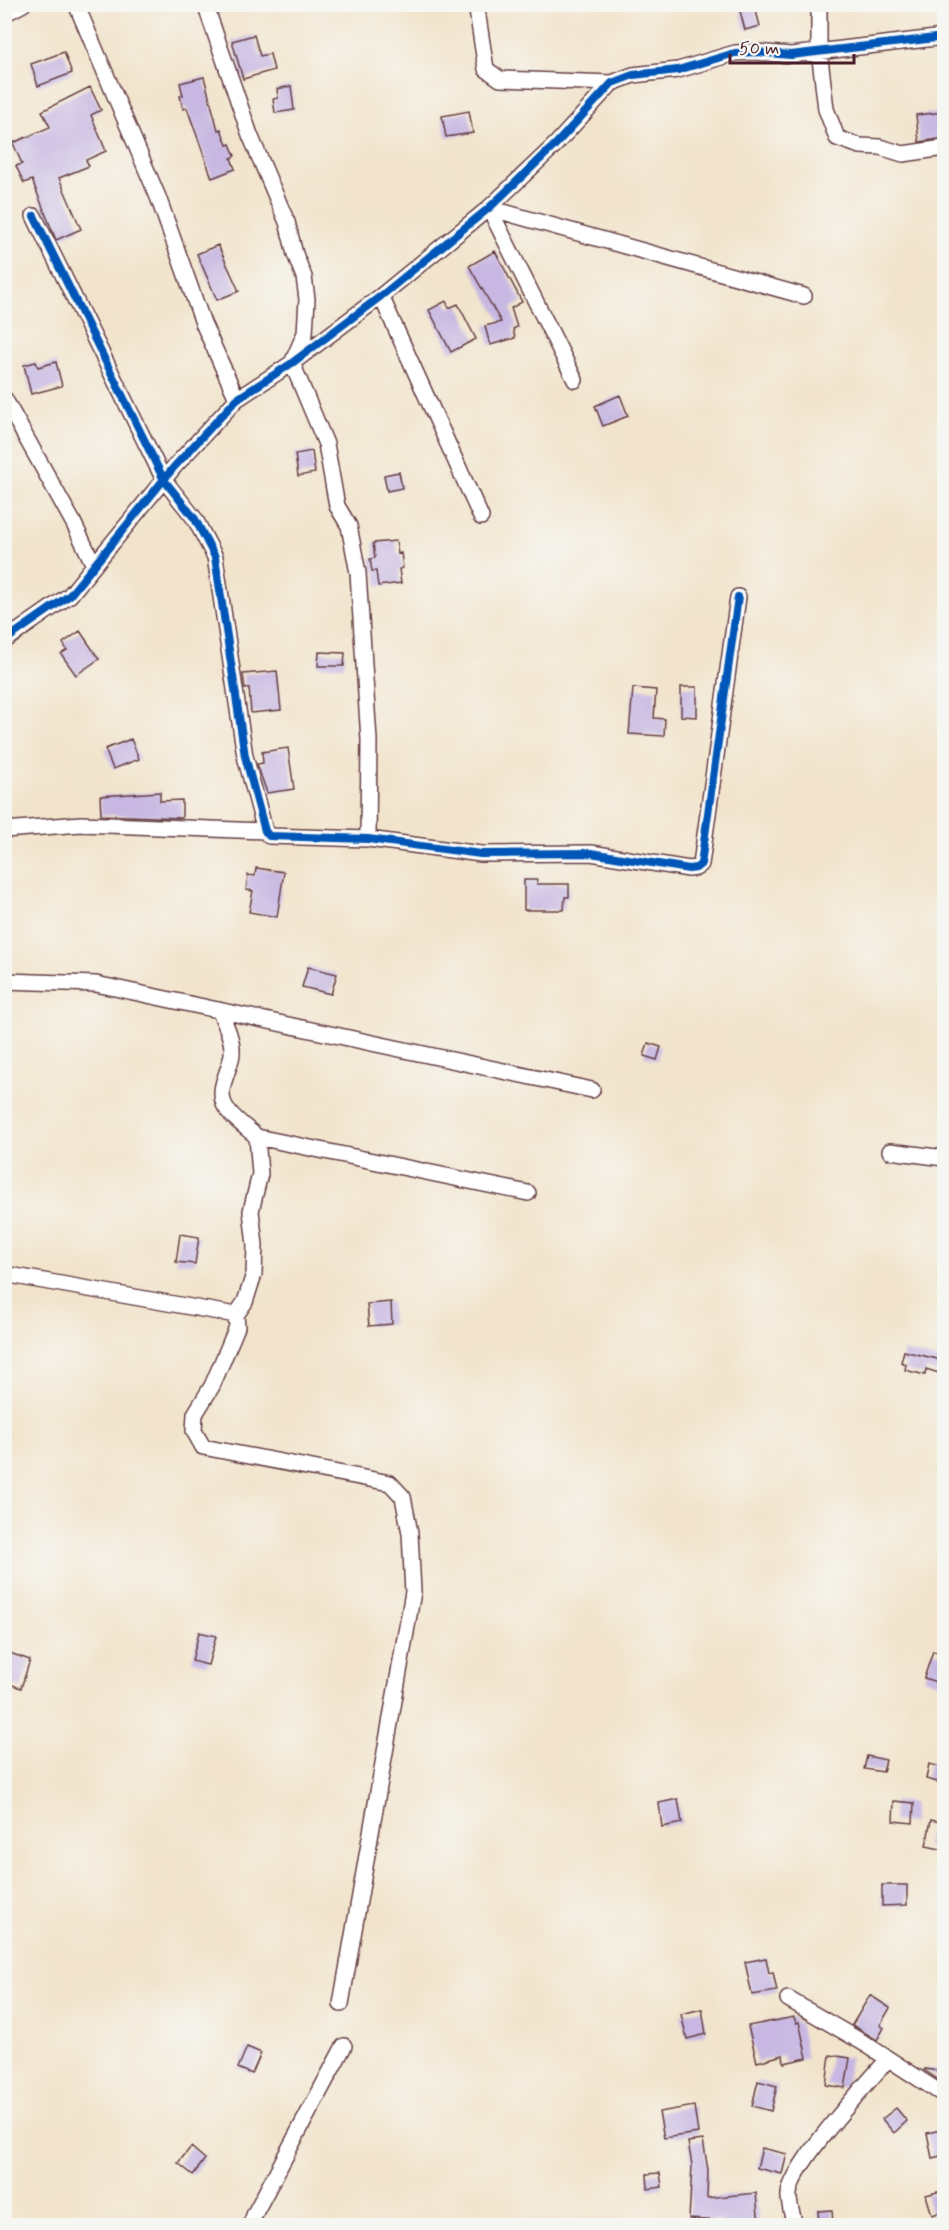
<svg xmlns="http://www.w3.org/2000/svg" width="949" height="2230" font-family="Mynerve,sans-serif">
<style>
.building{fill:#c7b7e2}
.lines{fill:none;stroke-linecap:round;stroke-linejoin:round}
.street-casing{stroke:#633d43;stroke-width:18}
.street{stroke:#fff;stroke-width:15}
.cycleway-casing{stroke:#f6f6f2;stroke-width:11}
.cycleway{stroke:#0057b8;stroke-width:8}
</style>
<rect width="100%" height="100%" fill="#f6f6f2"/>
<filter id="ink" filterUnits="userSpaceOnUse"><feTurbulence type="fractalNoise" baseFrequency=".0167" numOctaves="2"/><feDisplacementMap in="SourceGraphic" scale="12" xChannelSelector="R" yChannelSelector="G"/><feConvolveMatrix kernelMatrix="1 2 1 2 8 2 1 2 1" color-interpolation-filters="sRGB"/></filter>
<filter id="wash" filterUnits="userSpaceOnUse"><feTurbulence type="fractalNoise" baseFrequency=".008" numOctaves="4" result="noise"/><feDisplacementMap in="SourceGraphic" scale="24" xChannelSelector="R" yChannelSelector="G"/><feGaussianBlur stdDeviation="1.35" result="paint"/><feColorMatrix in="noise" values="0 0 0 0 0 0 0 0 0 0 0 0 0 0 0 0 0 1.4 0 .05"/><feComposite in="paint" operator="in"/></filter>
<g filter="url(#wash)">
<rect width="100%" height="100%" fill="#f2e4cc"/>
<g id="blocks">
<!-- building -->
<path class="building" d="M755,7L760,26L745,30L740,11Z
M254,35L260,56L270,54L274,70L243,79L232,41Z
M64,52L72,73L38,86L31,64Z
M204,77L218,130L221,129L227,145L230,144L235,156L231,158L235,169L212,178L187,108L183,109L180,96L183,95L180,83Z
M291,86L294,110L275,113L273,99L278,98L277,89Z
M90,87L101,110L91,115L106,151L86,160L89,166L59,178L81,229L56,240L32,180L24,183L16,166L22,164L13,143L50,127L42,111Z
M469,111L473,133L446,137L442,116Z
M945,112V138L919,142L916,115Z
M218,245L239,291L217,300L197,254Z
M495,251L522,302L511,308L517,327L513,329L515,338L490,345L485,326L501,322L469,266Z
M446,301L449,308L458,304L476,339L451,352L429,310Z
M36,362L38,367L56,362L62,386L31,394L24,365Z
M620,395L628,416L603,426L595,406Z
M312,451L315,473L298,476L295,454Z
M399,472L402,488L387,491L384,475Z
M396,541L398,554L401,553L403,568L399,569L401,583L378,586L376,571H372L370,559L375,558L373,543Z
M80,631L99,659L76,675L61,654L67,650L63,643Z
M319,652L345,653L344,666H318Z
M277,671L281,710L251,713L249,688L245,689L243,674Z
M681,687H697V717L681,716Z
M633,688L656,690L654,718L665,719L664,736L629,734Z
M131,739L139,759L113,769L105,749Z
M288,748L294,789L267,793L257,764L263,763L262,752Z
M160,792V801L182,800V818L101,815L100,796Z
M256,868L284,872L277,917L249,912L253,891L246,890L248,875L255,876Z
M524,880H537V884H569V897H565L564,910H524Z
M308,967L337,974L331,994L302,987Z
M648,1043L661,1047L657,1060L644,1056Z
M180,1234L199,1237L195,1264L176,1262Z
M391,1302L392,1324L369,1326L367,1304Z
M904,1351L945,1361V1375L926,1369L925,1375L905,1370L906,1364L901,1362Z
M199,1632L216,1636L208,1665L192,1661Z
M4,1651L30,1660L21,1688L4,1682Z
M933,1651L945,1655V1685L924,1678Z
M867,1756L886,1760L883,1772L864,1769Z
M929,1764L945,1768V1784L926,1779Z
M678,1799L682,1823L662,1827L659,1803Z
M894,1801L914,1803L913,1823L893,1821Z
M931,1820L945,1823V1850L926,1846Z
M882,1885H907V1905L882,1906Z
M766,1958L769,1973L773,1972L777,1991L752,1995L745,1962Z
M870,1995L890,2008L880,2025L884,2028L877,2040L852,2025Z
M702,2009L706,2034L687,2039L681,2014Z
M794,2017L796,2023L799,2022L807,2058L784,2063L783,2055L757,2062L748,2026Z
M247,2047L261,2053L252,2074L238,2068Z
M830,2055L850,2058L845,2088L826,2085Z
M925,2069L945,2072V2084L924,2070Z
M758,2081L777,2086L771,2111L752,2106Z
M694,2106L698,2133L664,2138L659,2112Z
M896,2108L907,2121L894,2133L882,2119Z
M945,2129V2155L932,2158L927,2133Z
M703,2140L708,2170L707,2198L756,2193L759,2226H722V2221L689,2219L692,2165L688,2142Z
M191,2147L205,2159L193,2175L178,2163Z
M762,2148L787,2154L782,2174L757,2168Z
M660,2173L662,2187L648,2189L647,2174Z
M945,2190V2211L932,2215L926,2195Z
M832,2210L833,2224L819,2225L818,2211Z"/>
</g>
</g>
<g filter="url(#ink)">
<use href="#blocks" fill-opacity="0" stroke="#633d43" stroke-width="1.5"/>
<g class="lines">
<!-- street casing -->
<g class="street-casing">
<path id="street" d="M76,4L158,197L203,323L237,399
M205,4L250,135L287,222L295,254L304,277L307,299L305,333L292,363L326,444L337,506L349,526L358,573L369,740L368,839
M476,4L486,69L500,79L612,83
M819,4V50L826,109L837,138L860,146L880,147L903,154L944,148
M4,14L23,4
M34,216L164,480L195,519L215,557L245,756L265,831L269,836L368,839L481,854L591,853L689,869L696,868L701,864L738,597
M381,296L481,517
M575,380L489,208L804,296
M4,398L73,522L94,565
M4,641L70,595L174,467L237,399L292,363L381,296L489,208L555,145L612,83L633,75L678,70L735,53L755,52L791,55L944,37
M4,830L81,824L265,831
M4,981L96,984L592,1090
M219,1010C225,1023 233,1039 232,1054C230,1071 217,1087 224,1104C230,1117 247,1128 257,1137L260,1174L251,1211L255,1245L254,1274L245,1302L236,1315
M257,1137L528,1193
M890,1151L944,1158
M4,1274L236,1315L237,1327L212,1386L195,1414L194,1431L203,1447L390,1483L403,1497L410,1533L413,1592L341,2004
M788,1999L867,2045L944,2095
M250,2226L255,2213L344,2046
M795,2226C793,2216 788,2203 789,2194C791,2165 867,2084 888,2059"/>
</g>
<!-- street -->
<use href="#street" class="street"/>
<!-- cycleway casing -->
<g class="cycleway-casing">
<path id="cycleway" d="M34,216L164,480L195,519L215,557L245,756L265,831L269,836L368,839L481,854L591,853L689,869L696,868L701,864L738,597
M4,641L70,595L174,467L237,399L292,363L381,296L489,208L555,145L612,83L633,75L678,70L735,53L755,52L791,55L944,37"/>
</g>
<!-- cycleway -->
<use href="#cycleway" class="cycleway"/>
</g>
</g>
<!-- margin -->
<rect width="949" height="2230" fill="none" stroke="#f6f6f2" stroke-width="24"/>
<!-- scale -->
<path d="M730 54v9h124v-9" fill="none" stroke="#4a1f2b" stroke-width="3"/>
<text x="739" y="54" font-size="18" fill="#4a1f2b" stroke="#f6f6f2" stroke-width="4.5" paint-order="stroke">50 m</text>
</svg>
